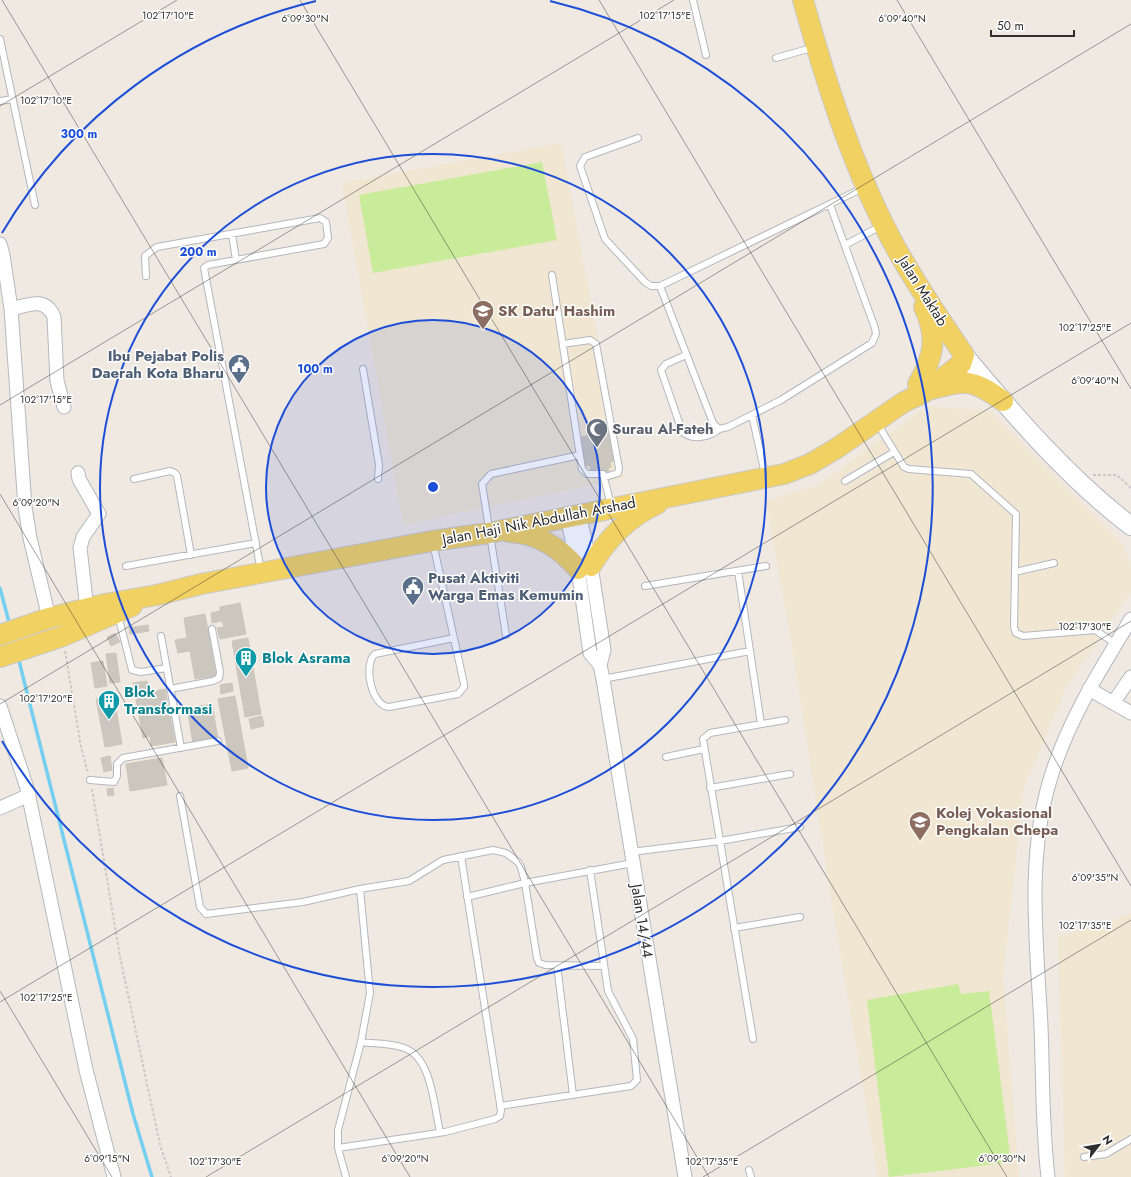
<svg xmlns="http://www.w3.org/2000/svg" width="1131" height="1177" font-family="Jost,sans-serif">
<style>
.education{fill:#f0e6d1}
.pitch{fill:#c9ec9a}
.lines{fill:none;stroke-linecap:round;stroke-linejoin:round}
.stream{stroke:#75cff0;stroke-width:3.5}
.building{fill:#cbc7bf;stroke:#cbc5ba}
.lane-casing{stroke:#b4b7c1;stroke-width:8}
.street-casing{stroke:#b4b7c1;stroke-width:15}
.secondary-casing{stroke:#b4b7c1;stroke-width:20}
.primary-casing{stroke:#c9c9c9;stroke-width:22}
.path{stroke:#c9c9c9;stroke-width:2;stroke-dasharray:3 2;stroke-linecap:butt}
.lane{stroke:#fff;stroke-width:6}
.street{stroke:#fff;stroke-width:13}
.secondary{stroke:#fff;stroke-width:18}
.primary{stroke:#f2d163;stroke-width:20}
.ticks{fill:none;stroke:#2e2e2e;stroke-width:1;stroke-opacity:0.45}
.ring{fill:none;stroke:#1d4ed8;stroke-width:2}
.labels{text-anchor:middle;stroke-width:3;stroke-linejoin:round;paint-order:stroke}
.street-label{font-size:15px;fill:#2e2e2e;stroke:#fff}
.education-label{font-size:15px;font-weight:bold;fill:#785e54;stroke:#fff;text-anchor:start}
.service-label{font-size:15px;font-weight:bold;fill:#4e5e75;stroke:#fff;text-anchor:end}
.worship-label{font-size:15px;font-weight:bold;fill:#5b616d;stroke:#fff;text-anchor:start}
.culture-label{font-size:15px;font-weight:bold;fill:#0d838f;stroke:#fff;text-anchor:start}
.ticks-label{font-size:10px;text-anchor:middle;fill:#2e2e2e;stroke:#fff;stroke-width:3;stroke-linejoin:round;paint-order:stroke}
.centre{fill:#1d4ed8;stroke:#fff;stroke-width:2}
.ring-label{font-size:12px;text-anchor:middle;font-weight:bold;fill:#1d4ed8;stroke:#fff;stroke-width:3;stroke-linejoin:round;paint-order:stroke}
</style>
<rect width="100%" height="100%" fill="#efe9e1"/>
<!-- education -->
<path class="education" d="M561,143L624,478L403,525L342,183Z
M927,406L990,411L1121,542L1131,563V592L1067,686L1024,787L1003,977L1019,1177H878L831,897L791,640L766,501L818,485Z
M1131,914V1177H1065L1058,937Z"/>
<!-- pitch -->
<path class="pitch" d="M542,162L557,240L373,273L359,195Z
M958,984L961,994L989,991L1011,1162L889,1177L867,1000Z"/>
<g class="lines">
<!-- stream -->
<path class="stream" d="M0,588L10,626
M18,657L133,1114L152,1177"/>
</g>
<!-- building -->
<path class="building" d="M598,431L599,434L608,432L614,460L610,463L611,467L608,468L609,471L597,473L596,471H591L590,465L585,466L579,438L587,436V434Z
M240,603L246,634L220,639L217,628L224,627L222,621L212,623L211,613L220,611V607Z
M205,614L216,676L195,679L190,651L178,653L175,640L187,638L184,618Z
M148,625L149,631L130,634L129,628Z
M115,633L120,642L111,646L107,637Z
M248,638L261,714L245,717L232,641Z
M116,653L120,682L110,683L106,654Z
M103,661L107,686L95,688L91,663Z
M147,681L149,692L165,689L175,742L151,746L150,736L143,738L133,683Z
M232,683L233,691L221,694L220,685Z
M114,696L122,744L105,747L96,699Z
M235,696L248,768L232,771L218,699Z
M212,704L218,739L193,743L187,708Z
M262,716L264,726L251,729L249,719Z
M110,756L112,770L104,772L101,758Z
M162,758L167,785L130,791L126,764Z
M113,788L114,795L108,796L107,789Z"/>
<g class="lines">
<!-- lane casing -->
<g class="lane-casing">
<path id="lane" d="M693,0L706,55
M0,39L35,205
M776,58L815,47
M0,101L13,99
M638,138L585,157L580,166L605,239L645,282L651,286H660L863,188
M232,234L236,260
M845,245L881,226
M552,275L582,469L587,474H603L611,505
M146,276L145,256L157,247L320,218L326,222L328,238L324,244L208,265L204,268L261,571
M660,286L713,423L719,429L728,427L781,400L872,343L876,334L875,328L830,205
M563,344L590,340L596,344L619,468L618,473L605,477
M686,355L666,364L661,370L682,431C690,441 710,438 719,429
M363,369L379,465L378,479
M752,415L765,474
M877,423L904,467L909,469L971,474L1016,514L1014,627L1016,633L1023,636L1095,630L1116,644
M134,479L170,471L175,473L177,476L191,555
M845,481L894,452
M433,543L464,684V687L458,694L389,707C371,706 363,664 375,654L454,638
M126,566L256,543
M738,571L761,724
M1015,572L1054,563
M645,586L766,566
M118,615L132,670L141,672L167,668
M506,635L482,484L491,474L580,455
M161,636L181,748
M603,679L750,651
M170,689L213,681L219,678L220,672L212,629
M666,757L704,749
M90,780L114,782L117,776V764L123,758L218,741
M710,788L790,774
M180,796L200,907L206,914L303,902L360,889L409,881L443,860L493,850L506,853L518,862L521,867L525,883L633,863
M631,852L720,841L800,827
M467,897L525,883L537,958L539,963L545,965L604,966
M734,928L800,917
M557,965L573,1095
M753,1039L703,739L710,733L785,720
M361,1042C375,1044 391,1043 404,1048C432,1057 434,1107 440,1132
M500,1106L631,1086L637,1080L633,1039L608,991L590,870
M338,1148L445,1132L495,1119L500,1116L501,1110L461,856
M1084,1157L1106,1154L1131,1139
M749,1170L751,1177
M346,1177L338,1148V1130L361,1042L370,993L360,889"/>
</g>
<!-- street casing -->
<g class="street-casing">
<path id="street" d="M0,244L3,255L11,309L25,507L30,538L49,618
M11,309C28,305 45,296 54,317L57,381L64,407
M78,473L79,479L99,514L83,537L80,548L87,609
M579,514L591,566L604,650L600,665
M567,516L578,569L590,653L600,665L603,679L685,1177
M1089,689L1131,713
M1113,703L1131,677
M0,706L27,788L86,1070L114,1177
M0,808L29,795
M1048,1177C1042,1127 1043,1076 1041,1026C1037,945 1026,859 1050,780C1067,722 1100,670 1131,619"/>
</g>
<!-- secondary casing -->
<g class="secondary-casing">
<path id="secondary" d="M964,355C1014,415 1069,479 1131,526"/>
</g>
<!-- primary casing -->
<g class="primary-casing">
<path id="primary" d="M803,0C827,86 854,172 897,250C917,286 941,321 964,355
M918,384C934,357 938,337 924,307
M932,389C966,379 974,380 1003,401
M509,532C537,533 560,548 578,569
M591,566C607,539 628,517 657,504
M0,635L49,618L105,604L157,595L201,584L432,541L489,533L784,474L810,464L837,448L904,402L925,392L961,364L964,355
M0,657L63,636L132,606"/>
</g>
<!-- path -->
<path class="path" d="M1093,475H1117L1131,488
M65,651L81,747L88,773
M92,789L120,957L160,1145L171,1177"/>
<!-- lane -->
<use href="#lane" class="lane"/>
<!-- street -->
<use href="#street" class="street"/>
<!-- secondary -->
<use href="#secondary" class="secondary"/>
<!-- primary -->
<use href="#primary" class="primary"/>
</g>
<!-- ticks -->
<path class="ticks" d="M2,0L709,1177M300,0L1007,1177M599,0L1131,886M897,0L1131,389M0,106L177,0M0,405L674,0M0,494L410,1177M0,704L1131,24M0,991L112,1177M0,1002L1131,323M206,1177L1131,621M703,1177L1131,920"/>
<!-- distance rings -->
<circle cx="433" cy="487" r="167" fill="#1d4ed8" fill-opacity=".12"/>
<g class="ring">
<circle cx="433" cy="487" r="167"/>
<circle cx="433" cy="487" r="333"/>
<path d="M2 233A500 500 0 0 1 316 1M550 1A500 500 0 1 1 2 741"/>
</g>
<!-- icons -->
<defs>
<g id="school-pin" transform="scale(1.15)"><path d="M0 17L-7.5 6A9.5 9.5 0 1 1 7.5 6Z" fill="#8d6e63" stroke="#fff"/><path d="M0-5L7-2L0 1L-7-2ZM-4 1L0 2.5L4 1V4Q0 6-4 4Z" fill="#fff"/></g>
<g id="civic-pin" transform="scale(1.15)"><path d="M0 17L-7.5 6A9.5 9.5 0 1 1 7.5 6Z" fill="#5c6f8a" stroke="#fff"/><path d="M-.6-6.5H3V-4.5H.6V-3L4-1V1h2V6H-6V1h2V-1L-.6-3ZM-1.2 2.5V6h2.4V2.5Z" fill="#fff"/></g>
<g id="mosque-pin" transform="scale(1.15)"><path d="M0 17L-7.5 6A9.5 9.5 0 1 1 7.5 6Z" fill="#6b7280" stroke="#fff"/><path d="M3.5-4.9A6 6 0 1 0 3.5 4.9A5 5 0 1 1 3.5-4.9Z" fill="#fff"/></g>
<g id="building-pin" transform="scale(1.15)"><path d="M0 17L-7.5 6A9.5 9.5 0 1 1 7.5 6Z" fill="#0f9aa8" stroke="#fff"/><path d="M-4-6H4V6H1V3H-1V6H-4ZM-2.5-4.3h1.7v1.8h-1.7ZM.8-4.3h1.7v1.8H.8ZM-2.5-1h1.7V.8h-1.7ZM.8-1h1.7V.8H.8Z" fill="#fff"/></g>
<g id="university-pin" transform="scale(1.15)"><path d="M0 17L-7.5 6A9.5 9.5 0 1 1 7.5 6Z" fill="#8d6e63" stroke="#fff"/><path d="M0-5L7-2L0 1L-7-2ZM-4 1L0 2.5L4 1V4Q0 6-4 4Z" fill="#fff"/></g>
</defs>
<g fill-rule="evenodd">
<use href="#school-pin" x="483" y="311"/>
<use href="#civic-pin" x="239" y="365"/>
<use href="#mosque-pin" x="597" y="429"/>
<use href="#civic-pin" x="413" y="587"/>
<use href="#building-pin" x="246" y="658"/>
<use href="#building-pin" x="109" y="701"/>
<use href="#university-pin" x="920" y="822"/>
</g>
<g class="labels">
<!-- street labels -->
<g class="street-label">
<text transform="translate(923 291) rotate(58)" y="5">Jalan Maktab</text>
<text transform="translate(539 521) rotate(-11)" y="5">Jalan Haji Nik Abdullah Arshad</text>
<text transform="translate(642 921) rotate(81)" y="5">Jalan 14/44</text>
</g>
<!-- education labels -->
<g class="education-label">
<text x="498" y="316">SK Datu' Hashim</text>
<text x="936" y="818">Kolej Vokasional<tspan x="936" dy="17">Pengkalan Chepa</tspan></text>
</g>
<!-- service labels -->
<g class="service-label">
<text x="224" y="361">Ibu Pejabat Polis<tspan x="224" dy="17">Daerah Kota Bharu</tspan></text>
<text x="428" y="583" text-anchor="start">Pusat Aktiviti<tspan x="428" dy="17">Warga Emas Kemumin</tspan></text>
</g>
<!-- worship labels -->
<g class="worship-label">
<text x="612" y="434">Surau Al-Fateh</text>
</g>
<!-- culture labels -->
<g class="culture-label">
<text x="262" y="663">Blok Asrama</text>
<text x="124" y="697">Blok<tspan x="124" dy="17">Transformasi</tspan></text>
</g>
</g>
<g class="ticks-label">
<text x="168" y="19">102°17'10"E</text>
<text x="665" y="19">102°17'15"E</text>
<text x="305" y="22">6°09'30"N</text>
<text x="902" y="22">6°09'40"N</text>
<text x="46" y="104">102°17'10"E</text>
<text x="1085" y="331">102°17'25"E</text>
<text x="1095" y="384">6°09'40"N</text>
<text x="46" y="403">102°17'15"E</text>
<text x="36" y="506">6°09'20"N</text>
<text x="1085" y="630">102°17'30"E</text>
<text x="46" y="702">102°17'20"E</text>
<text x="1095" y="881">6°09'35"N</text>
<text x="1085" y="929">102°17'35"E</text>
<text x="46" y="1001">102°17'25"E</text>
<text x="107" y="1162">6°09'15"N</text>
<text x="405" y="1162">6°09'20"N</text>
<text x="1002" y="1162">6°09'30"N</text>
<text x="215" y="1165">102°17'30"E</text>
<text x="712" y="1165">102°17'35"E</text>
</g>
<circle cx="433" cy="487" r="6" class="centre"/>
<g class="ring-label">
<text x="79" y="138">300 m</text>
<text x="198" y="256">200 m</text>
<text x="315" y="373">100 m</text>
</g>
<!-- north arrow -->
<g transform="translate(1099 1145) rotate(59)" stroke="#ffffff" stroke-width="3" paint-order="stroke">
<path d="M0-3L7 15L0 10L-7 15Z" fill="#2e2e2e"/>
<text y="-6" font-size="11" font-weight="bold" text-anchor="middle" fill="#2e2e2e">N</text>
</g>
<!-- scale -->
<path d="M991 30v6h83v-6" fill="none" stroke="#2e2e2e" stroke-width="2"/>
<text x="997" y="30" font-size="12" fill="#2e2e2e" stroke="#ffffff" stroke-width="3" paint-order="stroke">50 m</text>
</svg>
